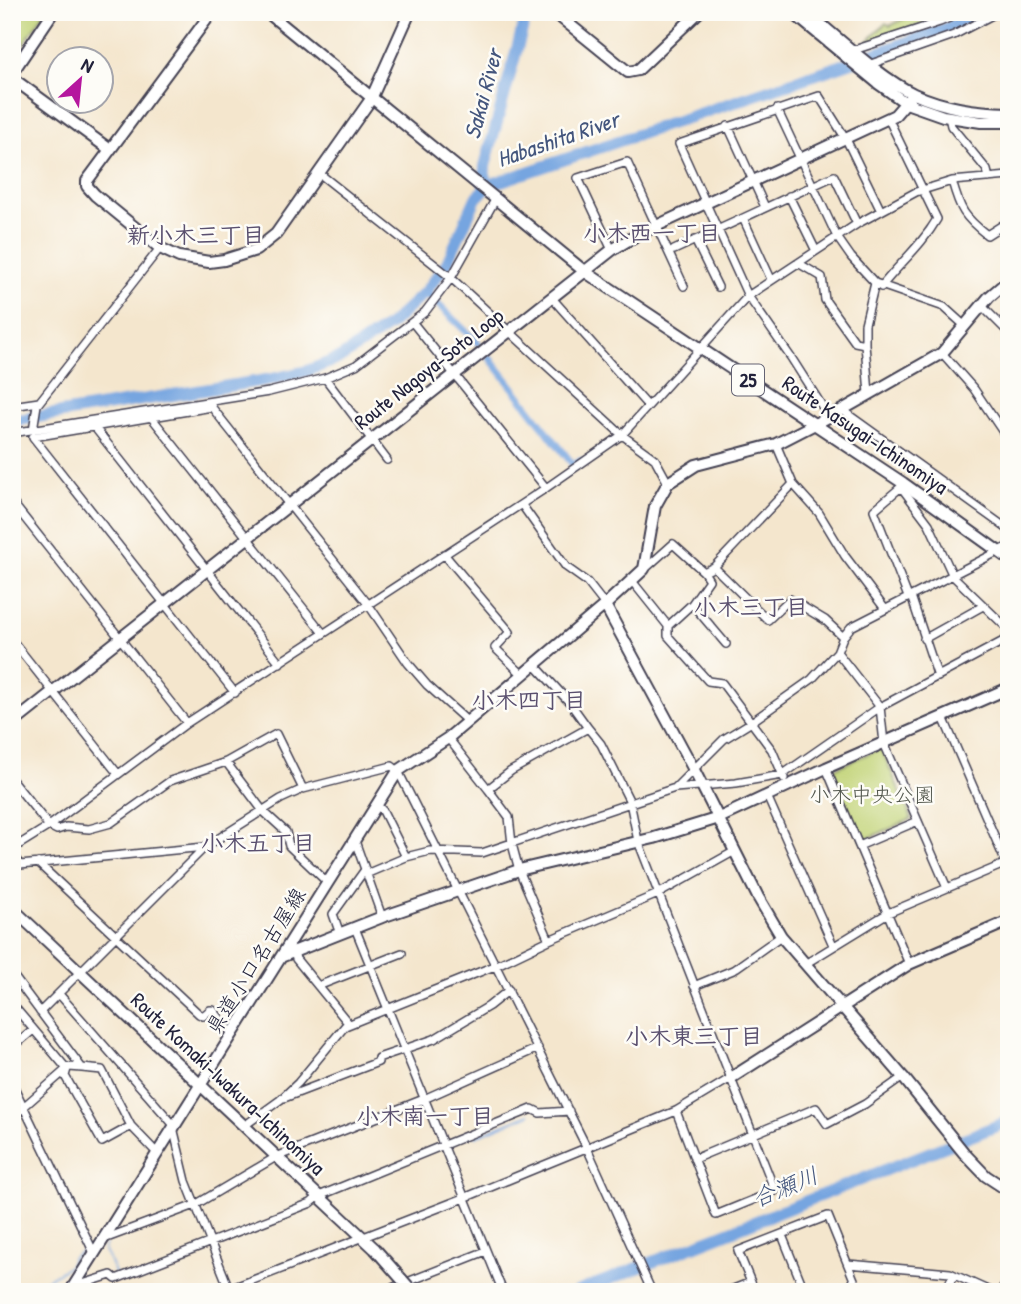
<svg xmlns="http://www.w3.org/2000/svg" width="1021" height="1304" font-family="'Patrick Hand','Klee One',sans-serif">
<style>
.green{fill:#c1d376;stroke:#727a58;stroke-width:2}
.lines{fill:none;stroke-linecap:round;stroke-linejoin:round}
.stream{stroke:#76a5e0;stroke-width:2}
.canal{stroke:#76a5e0;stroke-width:7}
.river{stroke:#76a5e0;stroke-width:12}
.street-casing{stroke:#423f51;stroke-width:10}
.secondary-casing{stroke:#423f51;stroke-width:14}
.primary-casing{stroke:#423f51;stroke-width:14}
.street{stroke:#fff;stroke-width:7}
.secondary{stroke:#fff;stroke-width:10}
.primary{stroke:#fff;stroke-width:10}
.secondary-bridge-casing{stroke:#423f51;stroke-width:14;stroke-linecap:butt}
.secondary-bridge{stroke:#fff;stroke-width:10}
.labels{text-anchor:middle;stroke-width:5;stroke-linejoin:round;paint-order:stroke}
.shield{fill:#fdfcf7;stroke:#646373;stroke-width:2}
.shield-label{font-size:19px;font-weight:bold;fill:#22223b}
.street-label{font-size:21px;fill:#22223b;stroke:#fdfcf7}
.park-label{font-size:21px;fill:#52574d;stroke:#fdfcf7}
.water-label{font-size:23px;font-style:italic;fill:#44567d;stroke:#fdfcf7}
.neighbourhood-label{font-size:23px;font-weight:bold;fill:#5a506f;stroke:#fdfcf7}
</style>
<rect width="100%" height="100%" fill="#fdfcf7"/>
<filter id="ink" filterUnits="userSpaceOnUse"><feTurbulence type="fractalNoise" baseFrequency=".0143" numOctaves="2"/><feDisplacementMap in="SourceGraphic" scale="14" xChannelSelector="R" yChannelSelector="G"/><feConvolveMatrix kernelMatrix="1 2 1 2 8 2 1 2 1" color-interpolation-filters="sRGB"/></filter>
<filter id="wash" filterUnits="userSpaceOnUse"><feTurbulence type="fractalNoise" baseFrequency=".00686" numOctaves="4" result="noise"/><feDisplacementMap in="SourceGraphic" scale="28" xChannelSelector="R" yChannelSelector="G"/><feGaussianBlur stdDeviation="1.57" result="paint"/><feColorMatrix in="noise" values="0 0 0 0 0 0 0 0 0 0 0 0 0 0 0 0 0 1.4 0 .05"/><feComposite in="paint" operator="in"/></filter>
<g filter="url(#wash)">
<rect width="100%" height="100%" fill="#f4e6cd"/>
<!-- green -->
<path class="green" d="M12,12H45L12,61Z
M924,12H932L937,19L864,45L886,23L890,26L907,17Z
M881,748L912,819L862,841L831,770Z"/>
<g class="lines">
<!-- stream -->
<path class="stream" d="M476,1136L530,1114
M106,1244L104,1249L116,1275
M30,1289L68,1267L73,1257L85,1248
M27,1292L28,1291"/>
<!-- canal -->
<path class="canal" d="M425,292L478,343
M489,357L574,466L580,461"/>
<!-- river -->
<path class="river" d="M484,188L485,166L527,12
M12,421L272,379L307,371L340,358L390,325L425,292L447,263L476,198L489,185L846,64L945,29L979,12
M577,1292L1009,1121"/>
</g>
</g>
<g filter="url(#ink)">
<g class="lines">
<!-- street casing -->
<g class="street-casing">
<path id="street" d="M933,12L940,22L963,12
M854,50L940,22
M871,64L954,35L998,12
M777,109L837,237L851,257L875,283L944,307L965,326
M949,117L951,126L987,170L989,178
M728,126L765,207
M320,174L449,276L622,435L748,296L857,224L916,192L952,181L1009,176
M952,181C960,210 964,217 987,235L1009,221
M789,196L816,251
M743,218L771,279
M695,240L718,287
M612,250L578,178L627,162L684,286
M674,250L834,176L857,224
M798,263L822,277L825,300L855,342L865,344
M881,287C900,263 922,245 937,219L888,118
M551,297L648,406
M981,305L1009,333
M413,323L546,488L622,435L655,459L668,483
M942,353L974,389L1009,441
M325,378L387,460
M869,394L865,344V324L875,283
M210,405L368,604L408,663L427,685L467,721
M12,406L39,402
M212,407L33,437L235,693
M842,410L1009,530
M829,417L792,359L748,296L679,144L819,96L846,139L881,211
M152,418L323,633
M92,424L280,663
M33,430L37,405L160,248
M12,433L269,392L325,378L356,365L425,312L451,278L495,200
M776,444L793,484L819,513L845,556L885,609
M903,483L901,487L929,524L953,576L1009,630
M793,484L714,567L768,620L790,599L825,620L843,637
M901,487L874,510L908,597
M12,502L187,723
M522,505L566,567L587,582L605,605
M444,554L510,632L495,648L523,675
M645,569L673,544L704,572
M632,581L668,626V636L708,681L722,683L772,750L784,778
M911,596L938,677
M692,604L726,644
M668,626L692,604L709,580L704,572L714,567
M924,639L983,606
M12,640L118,774
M837,652L880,707L884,743L947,888
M535,665L570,703L588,728
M1002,691L1009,706
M943,717L1009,870
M448,738L488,789L511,771L588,728L601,744L630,802L638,841L775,1191L716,1215L676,1111
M226,762L263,811L286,832L289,846L328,883
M826,768L909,964
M12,780L49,826L57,830L66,827L89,829L111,823L170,781L226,762L276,734L303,789
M675,788L724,739L750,723L812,679L837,652L843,637L851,627L1009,546
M488,789L509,817L512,844L519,870L549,940
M767,796L833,945
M377,805L383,811L406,857
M355,841L382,917
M859,846L918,821
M12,849L49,826L187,723L546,488
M12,854L20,865L205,847
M38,863L199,1014L203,1016L210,1010H213L233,1035
M366,874L406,857L430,851L482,853L675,788L736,783L782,775L880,707L1009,638
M355,928L503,1292
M340,934L333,914L364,871
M294,952L296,959L349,1024
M805,964L888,913L1009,862
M12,974L82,1068L69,1067L12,1117
M318,986L402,953
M694,986L733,970L781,936
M59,994L172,1123L186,1181L230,1291
M12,1004L67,1069L65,1076L102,1142L131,1126L157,1153
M40,1012L205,847L281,799L303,789L392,766L398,771L587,1148L652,1292
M12,1048L33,1030
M82,1068L102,1070L131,1126
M12,1083L94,1253
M284,1098L378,1062V1058L434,1039L489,1006L509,990
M244,1126L280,1100L298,1083L345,1026L497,965L549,940L658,894L735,851
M694,1159L816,1108L827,1124L865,1104L903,1077
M782,1235L805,1292
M104,1239L195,1205L276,1157L424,1099L538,1048
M848,1264L950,1273L992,1292
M73,1287L111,1275L116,1279L311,1203L319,1196L532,1109L540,1113L569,1111
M222,1292L464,1198L676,1111L731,1078
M382,1292L486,1251
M636,1292L643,1289L645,1292
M726,1292L751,1282
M755,1292L738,1251L828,1216L859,1292
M944,1292L954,1275
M1000,1292L1009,1278"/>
</g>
<!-- secondary casing -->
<g class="secondary-casing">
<path id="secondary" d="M212,12L87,181V186L95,195L160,248L179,257L209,262L224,260L256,250L276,234L371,99L410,12
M554,12L628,72L638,70L699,12
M792,12L879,84L906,103L943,116L981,122H1009
M806,12C836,36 881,79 914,94C945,108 976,112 1009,113
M12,73L53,12
M12,78L109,149
M605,605L693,768L758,897L781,936L903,1077L964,1153L986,1176L1009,1191
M12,724L612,250L637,235L895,115L913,94
M12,908L375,1249
M283,956L382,917L519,870L654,838L719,818L826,768L1009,688
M731,1078L909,964L1009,921
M70,1292L398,771L448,738L605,605L644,569L655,506L668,483L696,465L776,444L842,410L942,353L989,297L1009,280"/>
</g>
<!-- primary casing -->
<g class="primary-casing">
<path id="primary" d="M267,12L584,271L903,483L1009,559"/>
</g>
<!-- street -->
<use href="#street" class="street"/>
<!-- secondary -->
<use href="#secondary" class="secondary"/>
<!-- primary -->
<use href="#primary" class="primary"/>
<!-- secondary-bridge casing -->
<g class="secondary-bridge-casing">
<path id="secondary-bridge" d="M375,1249L413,1292"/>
</g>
<!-- secondary-bridge -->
<use href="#secondary-bridge" class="secondary-bridge"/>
</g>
</g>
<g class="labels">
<!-- shield labels -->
<rect class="shield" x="732" y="364.5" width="32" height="31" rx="5"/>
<g class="shield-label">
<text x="748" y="387">25</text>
</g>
<!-- street labels -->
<g class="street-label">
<text transform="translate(429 369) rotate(-38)" y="7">Route Nagoya-Soto Loop</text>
<text transform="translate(865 435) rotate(34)" y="7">Route Kasugai-Ichinomiya</text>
<text transform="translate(256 961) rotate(-58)" y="7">県道小口名古屋線</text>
<text transform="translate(228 1084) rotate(43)" y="7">Route Komaki-Iwakura-Ichinomiya</text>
</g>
<!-- park labels -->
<g class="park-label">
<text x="872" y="802">小木中央公園</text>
</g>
<!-- water labels -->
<g class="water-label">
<text transform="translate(483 94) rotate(-75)" y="8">Sakai River</text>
<text transform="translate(558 139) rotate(-19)" y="8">Habashita River</text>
<text transform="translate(785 1187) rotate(-22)" y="8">合瀬川</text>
</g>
<!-- neighbourhood labels -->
<g class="neighbourhood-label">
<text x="652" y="241">小木西一丁目</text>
<text x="196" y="243">新小木三丁目</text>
<text x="751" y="615">小木三丁目</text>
<text x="529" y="708">小木四丁目</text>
<text x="258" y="851">小木五丁目</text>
<text x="694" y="1044">小木東三丁目</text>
<text x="425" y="1124">小木南一丁目</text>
</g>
</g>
<!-- margin -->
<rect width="1021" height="1304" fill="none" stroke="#fdfcf7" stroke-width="42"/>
<!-- north arrow -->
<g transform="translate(80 80) rotate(27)"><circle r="33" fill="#fdfcf7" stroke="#a5a5ac" stroke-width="2"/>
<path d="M0-5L12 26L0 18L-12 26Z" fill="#b5179e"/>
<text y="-10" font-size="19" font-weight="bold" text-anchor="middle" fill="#22223b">N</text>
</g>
</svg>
